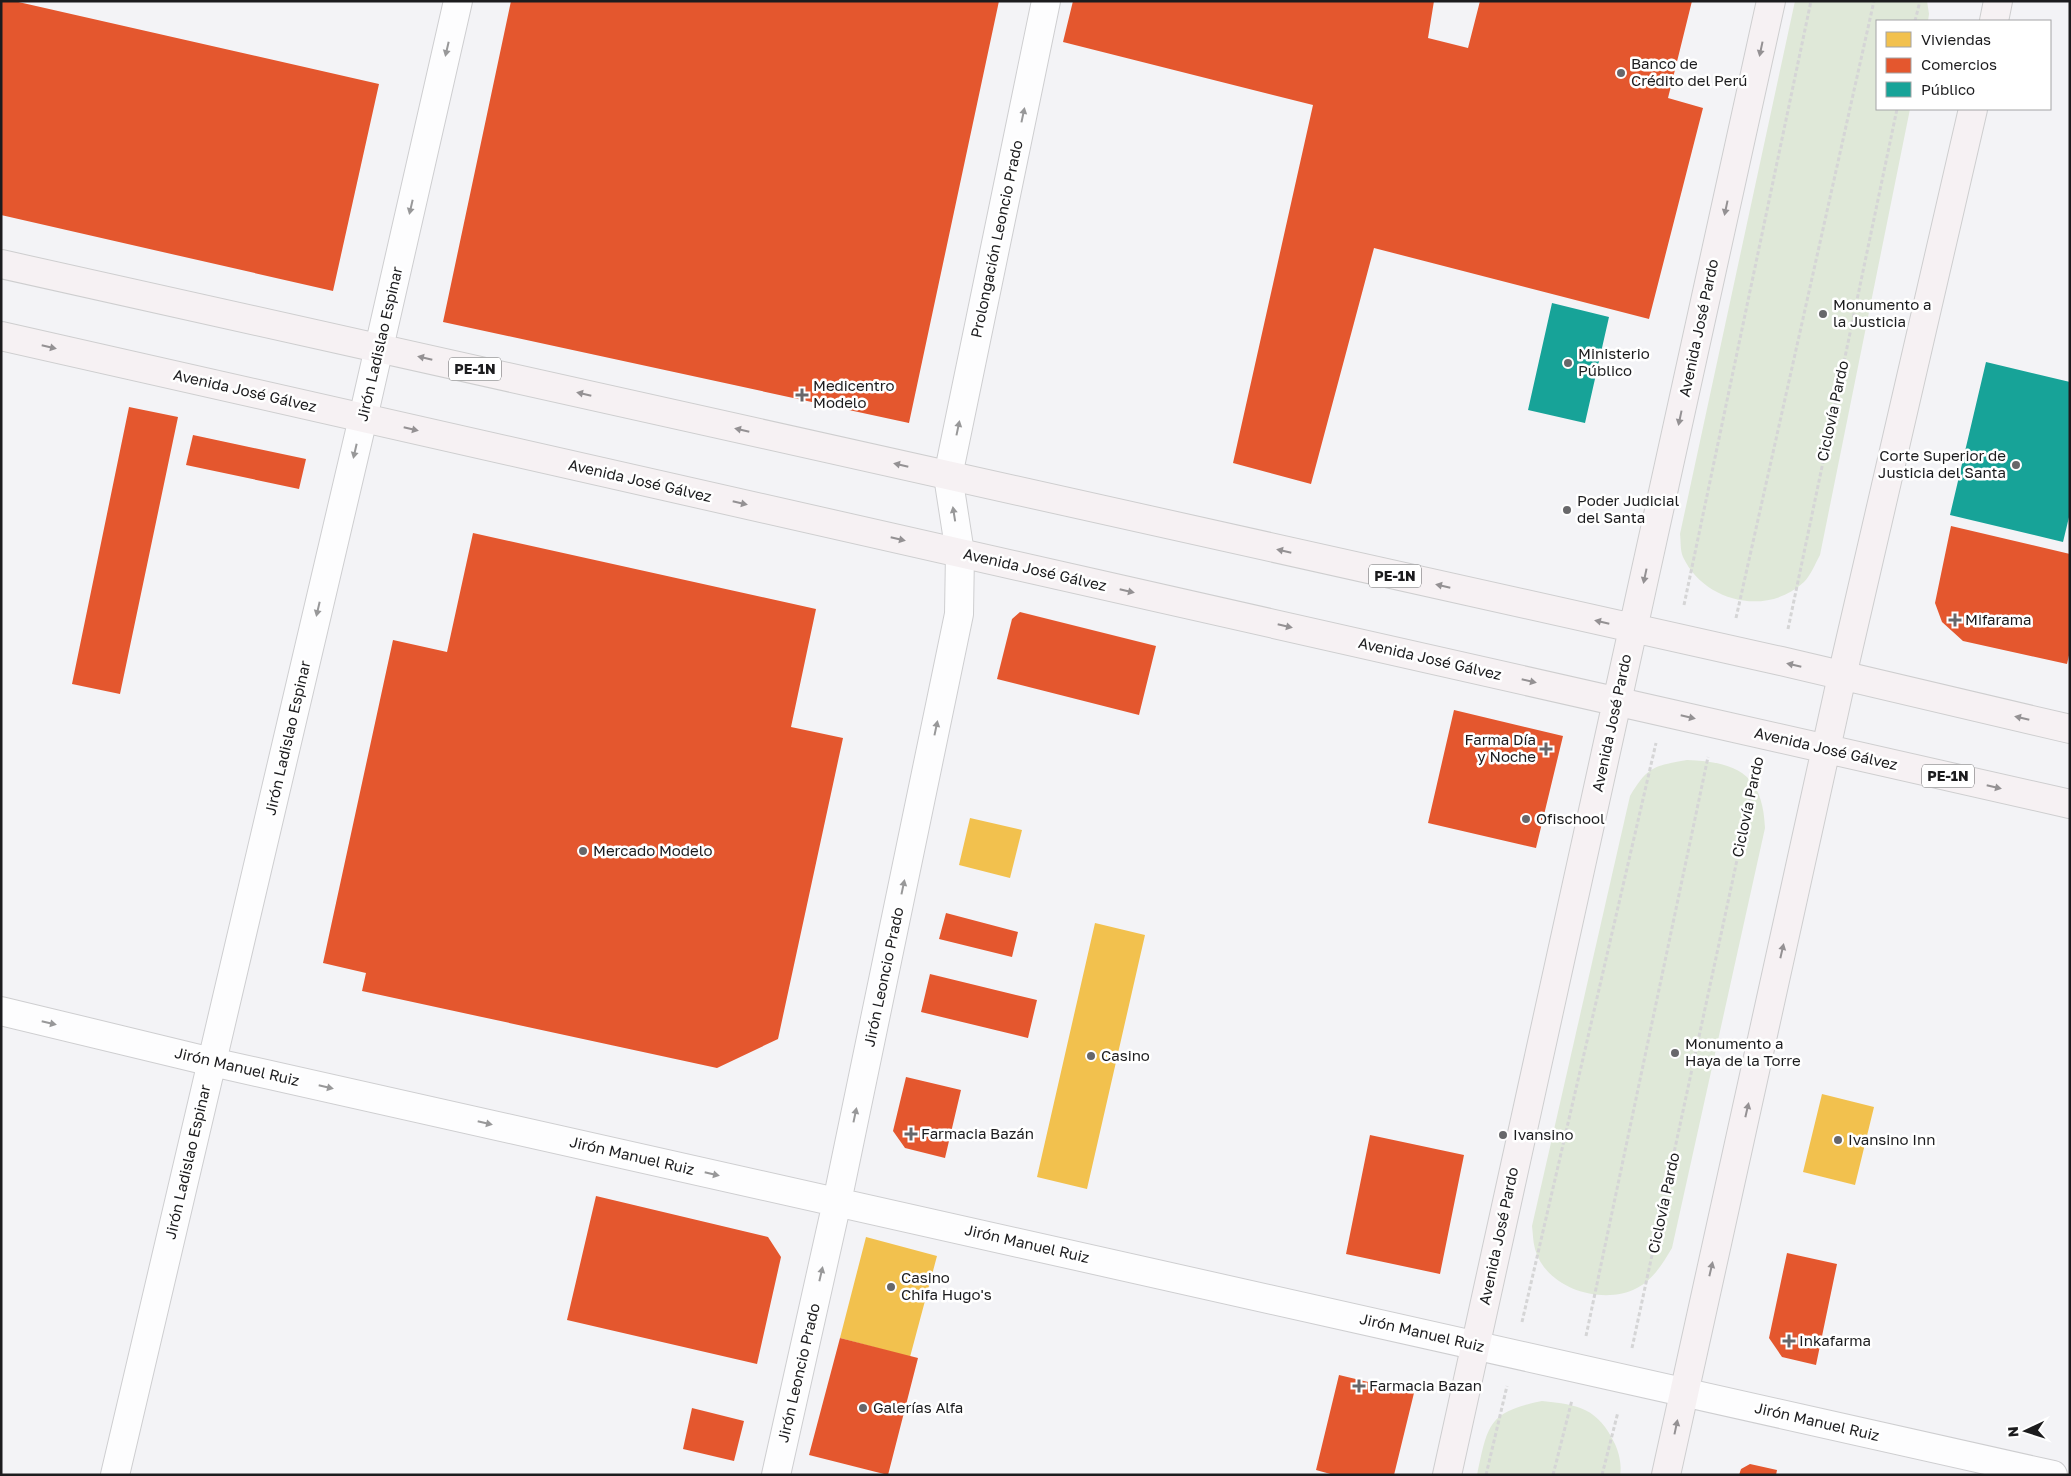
<svg xmlns="http://www.w3.org/2000/svg" width="2071" height="1476" font-family="'Golos Text',sans-serif">
<style>
.green{fill:#dfe8d8}
.homes{fill:#f2c14e}
.shops{fill:#e4572e}
.public{fill:#17a398}
.lines{fill:none;stroke-linecap:round;stroke-linejoin:round}
.minor-casing{stroke:#ceced0;stroke-width:30}
.major-casing{stroke:#cececf;stroke-width:30}
.path{stroke:#d5d5d6;stroke-width:3;stroke-dasharray:4 2.5;stroke-linecap:butt}
.minor{stroke:#fdfdfe;stroke-width:28}
.major{stroke:#f6f1f3;stroke-width:28}
.oneway{fill:#989899}
.oneway2{fill:#949193}
.poi-dot{fill:#67676a;stroke:#fff;stroke-width:2}
.labels{text-anchor:middle;stroke-width:5;stroke-linejoin:round;paint-order:stroke}
.shield{fill:#fff;stroke:#606062;stroke-width:1}
.shield-label{font-size:14px;font-weight:bold;fill:#1c1c1e}
.poi-label{font-size:15px;fill:#1c1c1e;stroke:#fff;text-anchor:start}
.street-label{font-size:15px;fill:#1c1c1e;stroke:#fff}
</style>
<rect width="100%" height="100%" fill="#f3f3f6"/>
<!-- green -->
<path class="green" d="M1795,1H1927L1929,14L1928,21H1877V109H1910L1820,555C1815,564 1811,575 1804,582C1767,617 1704,602 1683,557C1680,550 1681,541 1680,534Z
M1687,760C1737,762 1763,774 1765,828L1672,1248C1663,1263 1653,1280 1637,1288C1603,1306 1546,1289 1535,1249C1533,1242 1533,1234 1532,1226L1630,796C1648,766 1654,766 1687,760Z
M1542,1401C1579,1405 1598,1408 1615,1444C1619,1453 1622,1465 1620,1475H1477C1488,1424 1488,1412 1542,1401Z"/>
<!-- homes -->
<path class="homes" d="M970,818L1022,830L1010,878L959,865Z
M1095,923L1145,935L1087,1189L1037,1177Z
M1822,1094L1874,1107L1855,1185L1803,1172Z
M866,1237L937,1256L910,1357L840,1338Z"/>
<!-- shops -->
<path class="shops" d="M1,1H14L379,84L333,291L1,215Z
M511,1H999L909,423L443,322Z
M1073,1H1434L1428,38L1468,48L1480,1H1692L1668,98L1703,108L1649,319L1374,248L1311,484L1233,463L1313,105L1063,42Z
M129,407L178,417L120,694L72,684Z
M193,435L306,459L299,489L186,465Z
M1951,526L2070,554V651L2067,664L1963,641L1942,622L1935,603Z
M473,533L816,609L791,727L843,738L778,1039L717,1068L362,991L366,973L323,963L393,640L447,652Z
M1020,612L1156,646L1139,715L997,679L1012,619Z
M1454,710L1563,736L1536,848L1428,823Z
M946,913L1018,932L1012,957L939,939Z
M930,974L1037,1000L1028,1038L921,1012Z
M906,1077L961,1090L945,1158L905,1148L893,1131Z
M1370,1135L1464,1155L1440,1274L1346,1254Z
M596,1196L768,1237L781,1257L757,1364L567,1320Z
M1787,1253L1837,1264L1816,1365L1782,1357L1769,1338Z
M840,1338L918,1358L888,1475L809,1455Z
M1339,1375L1414,1393L1394,1475H1334L1316,1470Z
M692,1408L744,1421L734,1461L683,1449Z
M1750,1464L1777,1470L1776,1475H1739L1741,1469Z"/>
<!-- public -->
<path class="public" d="M1552,303L1609,317L1585,423L1528,410Z
M1986,362L2070,382V513L2063,542L1950,515Z"/>
<g class="lines">
<!-- minor casing -->
<g class="minor-casing">
<path id="minor" d="M1,1011L212,1062L2053,1475
M115,1475L363,418L458,1
M776,1475L837,1202L959,614L960,553L948,476L1046,1"/>
</g>
<!-- major casing -->
<g class="major-casing">
<path id="major" d="M1994,21L1998,1
M1,264L1781,661L2070,729
M1,336L2070,804
M1447,1475L1771,1
M1666,1475L1842,676L1973,109"/>
</g>
<!-- path -->
<path class="path" d="M1915,21L1920,1
M1684,605L1811,1
M1736,618L1874,1
M1788,629L1897,109
M1522,1322L1656,743
M1586,1336L1708,757
M1632,1348L1757,767
M1486,1475L1507,1386
M1553,1475L1572,1400
M1602,1475L1618,1412"/>
<!-- minor -->
<use href="#minor" class="minor"/>
<!-- major -->
<use href="#major" class="major"/>
</g>
<!-- one-way arrows -->
<defs><path id="oneway-solid" d="M-6-.8H1V-3.2L6.5 0L1 3.2V.8H-6Z" transform="scale(1.25)"/></defs>
<g class="oneway">
<use href="#oneway-solid" transform="translate(447 49) rotate(103)"/>
<use href="#oneway-solid" transform="translate(1023 115) rotate(-78)"/>
<use href="#oneway-solid" transform="translate(411 207) rotate(103)"/>
<use href="#oneway-solid" transform="translate(958 428) rotate(-78)"/>
<use href="#oneway-solid" transform="translate(355 451) rotate(103)"/>
<use href="#oneway-solid" transform="translate(954 514) rotate(-99)"/>
<use href="#oneway-solid" transform="translate(318 609) rotate(103)"/>
<use href="#oneway-solid" transform="translate(936 728) rotate(-78)"/>
<use href="#oneway-solid" transform="translate(903 887) rotate(-78)"/>
<use href="#oneway-solid" transform="translate(49 1023) rotate(13)"/>
<use href="#oneway-solid" transform="translate(326 1087) rotate(13)"/>
<use href="#oneway-solid" transform="translate(855 1115) rotate(-78)"/>
<use href="#oneway-solid" transform="translate(485 1123) rotate(13)"/>
<use href="#oneway-solid" transform="translate(712 1174) rotate(13)"/>
<use href="#oneway-solid" transform="translate(821 1274) rotate(-77)"/>
</g>
<g class="oneway2">
<use href="#oneway-solid" transform="translate(1761 49) rotate(102)"/>
<use href="#oneway-solid" transform="translate(1726 208) rotate(102)"/>
<use href="#oneway-solid" transform="translate(49 347) rotate(13)"/>
<use href="#oneway-solid" transform="translate(425 358) rotate(-167)"/>
<use href="#oneway-solid" transform="translate(584 394) rotate(-167)"/>
<use href="#oneway-solid" transform="translate(1680 418) rotate(102)"/>
<use href="#oneway-solid" transform="translate(411 429) rotate(13)"/>
<use href="#oneway-solid" transform="translate(742 430) rotate(-167)"/>
<use href="#oneway-solid" transform="translate(901 465) rotate(-167)"/>
<use href="#oneway-solid" transform="translate(740 503) rotate(13)"/>
<use href="#oneway-solid" transform="translate(898 539) rotate(13)"/>
<use href="#oneway-solid" transform="translate(1284 551) rotate(-167)"/>
<use href="#oneway-solid" transform="translate(1645 576) rotate(102)"/>
<use href="#oneway-solid" transform="translate(1443 586) rotate(-167)"/>
<use href="#oneway-solid" transform="translate(1127 591) rotate(13)"/>
<use href="#oneway-solid" transform="translate(1602 622) rotate(-167)"/>
<use href="#oneway-solid" transform="translate(1285 626) rotate(13)"/>
<use href="#oneway-solid" transform="translate(1794 665) rotate(-167)"/>
<use href="#oneway-solid" transform="translate(1529 681) rotate(13)"/>
<use href="#oneway-solid" transform="translate(1688 717) rotate(13)"/>
<use href="#oneway-solid" transform="translate(2022 718) rotate(-167)"/>
<use href="#oneway-solid" transform="translate(1994 787) rotate(13)"/>
<use href="#oneway-solid" transform="translate(1782 951) rotate(-77)"/>
<use href="#oneway-solid" transform="translate(1747 1110) rotate(-77)"/>
<use href="#oneway-solid" transform="translate(1711 1269) rotate(-77)"/>
<use href="#oneway-solid" transform="translate(1676 1427) rotate(-78)"/>
</g>
<!-- markers -->
<g class="poi-dot">
<circle cx="1621" cy="73" r="5"/>
<circle cx="1823" cy="314" r="5"/>
<circle cx="1568" cy="363" r="5"/>
<path d="M799.5 387.5h5v5h5v5h-5v5h-5v-5h-5v-5h5z"/>
<circle cx="2016" cy="465" r="5"/>
<circle cx="1567" cy="510" r="5"/>
<path d="M1952.5 612.5h5v5h5v5h-5v5h-5v-5h-5v-5h5z"/>
<path d="M1543.5 741.5h5v5h5v5h-5v5h-5v-5h-5v-5h5z"/>
<circle cx="1526" cy="819" r="5"/>
<circle cx="583" cy="851" r="5"/>
<circle cx="1675" cy="1053" r="5"/>
<circle cx="1091" cy="1056" r="5"/>
<path d="M908.5 1126.5h5v5h5v5h-5v5h-5v-5h-5v-5h5z"/>
<circle cx="1503" cy="1135" r="5"/>
<circle cx="1838" cy="1140" r="5"/>
<circle cx="891" cy="1287" r="5"/>
<path d="M1786.5 1333.5h5v5h5v5h-5v5h-5v-5h-5v-5h5z"/>
<path d="M1356.5 1378.5h5v5h5v5h-5v5h-5v-5h-5v-5h5z"/>
<circle cx="863" cy="1408" r="5"/>
</g>
<g class="labels">
<!-- shield labels -->
<g class="shield">
<rect x="449" y="357.5" width="52" height="23" rx="4"/>
<rect x="1369" y="564.5" width="52" height="23" rx="4"/>
<rect x="1922" y="764.5" width="52" height="23" rx="4"/>
</g>
<g class="shield-label">
<text x="475" y="374">PE-1N</text>
<text x="1395" y="581">PE-1N</text>
<text x="1948" y="781">PE-1N</text>
</g>
<!-- poi labels -->
<g class="poi-label">
<text x="1631" y="69">Banco de<tspan x="1631" dy="17">Crédito del Perú</tspan></text>
<text x="1833" y="310">Monumento a<tspan x="1833" dy="17">la Justicia</tspan></text>
<text x="1578" y="359">Ministerio<tspan x="1578" dy="17">Público</tspan></text>
<text x="813" y="391">Medicentro<tspan x="813" dy="17">Modelo</tspan></text>
<text x="2006" y="461" text-anchor="end">Corte Superior de<tspan x="2006" dy="17">Justicia del Santa</tspan></text>
<text x="1577" y="506">Poder Judicial<tspan x="1577" dy="17">del Santa</tspan></text>
<text x="1965" y="625">Mifarama</text>
<text x="1536" y="745" text-anchor="end">Farma Día<tspan x="1536" dy="17">y Noche</tspan></text>
<text x="1536" y="824">Ofischool</text>
<text x="593" y="856">Mercado Modelo</text>
<text x="1685" y="1049">Monumento a<tspan x="1685" dy="17">Haya de la Torre</tspan></text>
<text x="1101" y="1061">Casino</text>
<text x="921" y="1139">Farmacia Bazán</text>
<text x="1513" y="1140">Ivansino</text>
<text x="1848" y="1145">Ivansino Inn</text>
<text x="901" y="1283">Casino<tspan x="901" dy="17">Chifa Hugo's</tspan></text>
<text x="1799" y="1346">Inkafarma</text>
<text x="1369" y="1391">Farmacia Bazan</text>
<text x="873" y="1413">Galerías Alfa</text>
</g>
<!-- street labels -->
<g class="street-label">
<text transform="translate(997 239) rotate(-78)" y="5">Prolongación Leoncio Prado</text>
<text transform="translate(1699 328) rotate(-78)" y="5">Avenida José Pardo</text>
<text transform="translate(380 344) rotate(-77)" y="5">Jirón Ladislao Espinar</text>
<text transform="translate(245 391) rotate(13)" y="5">Avenida José Gálvez</text>
<text transform="translate(1833 411) rotate(-78)" y="5">Ciclovía Pardo</text>
<text transform="translate(640 481) rotate(13)" y="5">Avenida José Gálvez</text>
<text transform="translate(1035 570) rotate(13)" y="5">Avenida José Gálvez</text>
<text transform="translate(1430 659) rotate(13)" y="5">Avenida José Gálvez</text>
<text transform="translate(1612 723) rotate(-78)" y="5">Avenida José Pardo</text>
<text transform="translate(288 738) rotate(-77)" y="5">Jirón Ladislao Espinar</text>
<text transform="translate(1826 749) rotate(13)" y="5">Avenida José Gálvez</text>
<text transform="translate(1748 807) rotate(-78)" y="5">Ciclovía Pardo</text>
<text transform="translate(884 977) rotate(-78)" y="5">Jirón Leoncio Prado</text>
<text transform="translate(237 1067) rotate(13)" y="5">Jirón Manuel Ruiz</text>
<text transform="translate(632 1156) rotate(13)" y="5">Jirón Manuel Ruiz</text>
<text transform="translate(188 1162) rotate(-77)" y="5">Jirón Ladislao Espinar</text>
<text transform="translate(1664 1203) rotate(-78)" y="5">Ciclovía Pardo</text>
<text transform="translate(1499 1236) rotate(-78)" y="5">Avenida José Pardo</text>
<text transform="translate(1027 1244) rotate(13)" y="5">Jirón Manuel Ruiz</text>
<text transform="translate(1422 1333) rotate(13)" y="5">Jirón Manuel Ruiz</text>
<text transform="translate(799 1373) rotate(-77)" y="5">Jirón Leoncio Prado</text>
<text transform="translate(1817 1422) rotate(13)" y="5">Jirón Manuel Ruiz</text>
</g>
</g>
<!-- border -->
<rect width="2071" height="1476" fill="none" stroke="#1c1c1e" stroke-width="5"/>
<!-- legend -->
<rect x="1876" y="20" width="175" height="90" fill="#ffffff" stroke="#a4a4a5"/>
<rect x="1886" y="32" width="25" height="15" fill="#f2c14e" stroke="#a4a4a5"/>
<text x="1921" y="45" font-size="15" fill="#1c1c1e">Viviendas</text>
<rect x="1886" y="58" width="25" height="15" fill="#e4572e" stroke="#a4a4a5"/>
<text x="1921" y="70" font-size="15" fill="#1c1c1e">Comercios</text>
<rect x="1886" y="82" width="25" height="15" fill="#17a398" stroke="#a4a4a5"/>
<text x="1921" y="95" font-size="15" fill="#1c1c1e">Público</text>
<!-- north arrow -->
<g transform="translate(2026 1431) rotate(266)" stroke="#ffffff" stroke-width="4" paint-order="stroke">
<path d="M0-4L9 19L0 12L-9 19Z" fill="#1c1c1e"/>
<text y="-8" font-size="14" font-weight="bold" text-anchor="middle" fill="#1c1c1e">N</text>
</g>
</svg>
